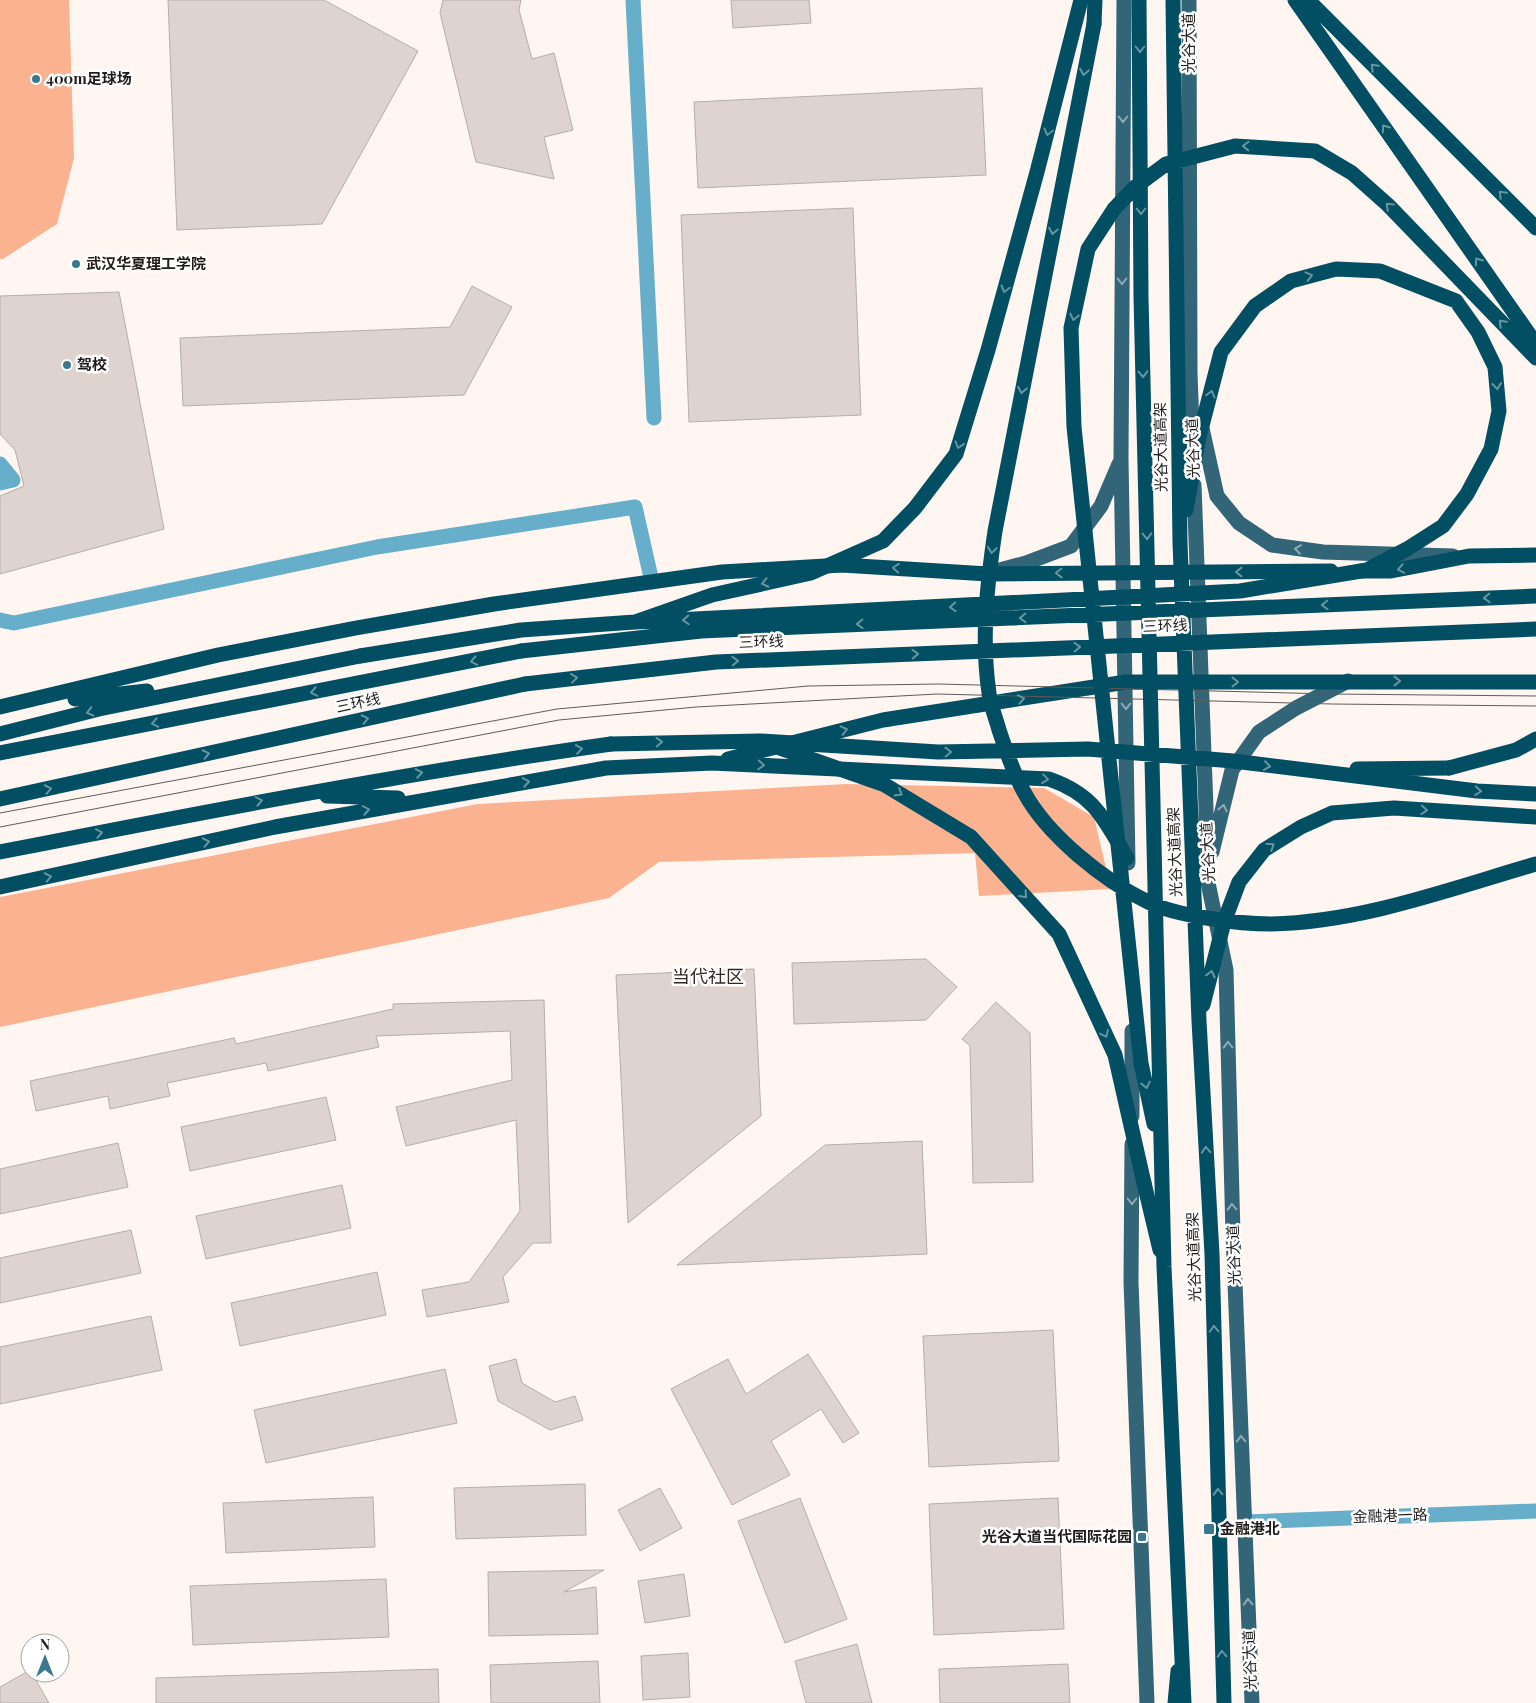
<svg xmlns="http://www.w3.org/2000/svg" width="1536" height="1703" font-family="'Playfair Display','Noto Sans SC',serif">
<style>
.green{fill:#fbb290}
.building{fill:#ded3ce;stroke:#b7ada8}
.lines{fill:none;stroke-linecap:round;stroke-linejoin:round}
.minor{stroke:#66aec9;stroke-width:15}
.major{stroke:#326577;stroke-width:15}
.highway{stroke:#024e62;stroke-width:15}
.tram{stroke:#605a58;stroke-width:1}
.highway-bridge{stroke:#024e62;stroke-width:15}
.oneway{stroke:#6795a1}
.oneway2{stroke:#8eaab4}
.poi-dot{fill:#3a788e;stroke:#fff;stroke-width:2}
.labels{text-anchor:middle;stroke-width:5;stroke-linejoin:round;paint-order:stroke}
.street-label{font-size:15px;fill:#201c1b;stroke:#fff}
.poi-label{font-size:15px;font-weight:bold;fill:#201c1b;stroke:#fff;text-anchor:start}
.quarter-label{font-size:18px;fill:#2f2723;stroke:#fff}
</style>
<rect width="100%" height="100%" fill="#fff6f2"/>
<!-- green -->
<path class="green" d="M0,0H69L74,158L57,224L3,259H0Z
M846,784L1044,788L1094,817L1111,889L979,896L975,853L659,862L609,898L0,1027V897L478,804Z"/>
<!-- building -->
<path class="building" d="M168,0H324L418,51L322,224L177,230Z
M443,0H521L519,10L532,59L554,53L573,130L544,137L554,179L476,162L440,13Z
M731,0H809L811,23L733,28Z
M982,88L986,175L698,188L694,102Z
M853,208L861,415L689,422L681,215Z
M472,286L512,307L464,395L183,406L180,338L450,327Z
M119,292L164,529L0,574V496L24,486L15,450L0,434V296Z
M926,959L957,987L926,1020L794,1024L792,963Z
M754,969L761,1116L628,1223L616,975Z
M544,1000L551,1243H533L503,1277L509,1302L427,1317L422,1290L469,1282L520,1211L516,1120L406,1146L396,1107L512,1080L510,1031L376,1036L379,1047L268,1071L266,1063L167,1083L170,1096L110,1109L108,1096L36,1111L30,1081L234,1038L236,1044L393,1009V1004Z
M996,1002L1030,1033L1033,1182L973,1183L970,1046L962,1039Z
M326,1097L336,1140L190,1171L181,1127Z
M922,1141L927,1254L677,1265L825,1145Z
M118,1143L128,1187L0,1214V1169Z
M342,1185L351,1228L206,1259L196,1216Z
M131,1230L141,1273L0,1303V1258Z
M377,1272L386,1315L240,1346L231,1303Z
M151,1316L162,1370L0,1404V1347Z
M1053,1330L1059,1461L929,1467L923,1336Z
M808,1354L859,1433L843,1443L821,1409L771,1441L790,1475L732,1505L671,1389L728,1359L746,1394Z
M516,1359L522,1383L555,1402L575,1396L583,1420L550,1430L498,1401L489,1366Z
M445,1369L457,1423L266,1463L254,1410Z
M585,1484L586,1535L456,1539L454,1488Z
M660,1488L682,1528L640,1551L618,1510Z
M373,1497L375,1547L226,1553L223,1503Z
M800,1498L847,1619L785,1643L738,1521Z
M1058,1498L1064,1629L934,1635L929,1504Z
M604,1570L564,1592L596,1587L598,1634L489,1636L488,1572Z
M684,1574L690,1616L645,1623L638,1581Z
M386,1579L389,1637L193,1645L190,1586Z
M857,1644L872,1703H806L795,1661Z
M688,1653L690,1697L643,1700L641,1656Z
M598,1661L600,1703H491L490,1665Z
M1068,1664L1070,1703H940L939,1669Z
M438,1669L439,1703H156V1678Z
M30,1670L49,1703H0V1687Z"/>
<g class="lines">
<!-- minor -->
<path class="minor" d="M633,0L654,418
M0,464L13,480L0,483
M0,620L14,623L377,547L635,507L652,582
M1245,1522L1536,1511"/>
<!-- major -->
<path class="major" d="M1124,0L1121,459L1128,863
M1189,0L1190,373L1193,454
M1201,424L1217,496L1239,523L1272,545L1323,552L1453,556
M1194,485L1206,808V873L1226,970L1233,1234L1252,1703
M996,571L1026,563L1071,546L1101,506L1119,464
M1212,852L1232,770L1259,732L1296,708L1348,681
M1132,1116V1031
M1132,1144L1131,1282L1147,1703"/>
<!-- highway -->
<path class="highway" d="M1094,24L1095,0
M1361,571H1391L1469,556L1536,555
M75,699L147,691
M0,707L218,655L356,628L494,604L722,572L842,565L988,574L1331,571
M0,734L99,709L360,656
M0,753L521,651
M728,759L883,720L1126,682H1536
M1449,768L1516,750L1536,739
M327,796L398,798
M0,799L525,684
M0,852C203,812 406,773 611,744
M0,887L275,827L606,768L712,763L1049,779C1095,795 1104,819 1127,858
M1144,1183L1160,1250
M1175,1703L1178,1671"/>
<!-- tram -->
<path class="tram" d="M0,813L557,709L808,686L938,684L1331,694L1536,696
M0,827L559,720L696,707L937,694L1332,704L1536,706"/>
<!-- highway-bridge -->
<path class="highway-bridge" d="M1139,0L1141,297L1164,1267L1184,1703
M1173,0L1180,543L1199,1021L1212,1254L1224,1703
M1295,0L1536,344
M1308,0L1536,228
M1094,24L995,531C987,585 981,638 989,693C990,705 996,718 999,730C1006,750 1013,773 1024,792C1047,835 1104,881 1148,902C1176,916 1239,924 1271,924C1362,922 1450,889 1536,864
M635,622L1240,591L1367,570L1407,549L1443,526L1467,494L1491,449L1499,411L1495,367L1478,332L1456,301L1380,271L1336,269L1291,281L1255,306L1221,352L1198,441L1186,510
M521,651L701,631L1536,596
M360,656L521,630L635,622L712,595L811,573L883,541L915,508L956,454L988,350L1037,172L1081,0
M525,684L716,662L1536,629
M760,741L938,752L1088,749L1233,761L1477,791L1536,794
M611,744L760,741L885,785L971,837L1059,934L1115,1055L1144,1183
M1357,769L1449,768
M1203,1005L1224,922L1239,882L1264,850L1301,827L1332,813L1394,808L1536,817
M1154,1124L1141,1063L1074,427L1071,328L1088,249L1114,209L1135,187L1166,164L1235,146L1315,151L1352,173L1388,205L1536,358"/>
</g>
<!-- one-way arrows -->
<defs><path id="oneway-chevron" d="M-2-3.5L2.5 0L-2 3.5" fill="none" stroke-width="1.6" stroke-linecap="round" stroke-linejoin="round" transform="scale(1.25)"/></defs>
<g class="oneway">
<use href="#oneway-chevron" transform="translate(1140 49) rotate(90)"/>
<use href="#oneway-chevron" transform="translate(1374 67) rotate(-135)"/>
<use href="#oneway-chevron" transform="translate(1084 72) rotate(101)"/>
<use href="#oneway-chevron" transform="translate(1385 128) rotate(-125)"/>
<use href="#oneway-chevron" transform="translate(1048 132) rotate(105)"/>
<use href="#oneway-chevron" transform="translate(1246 146) rotate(-178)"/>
<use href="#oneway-chevron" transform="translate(1502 194) rotate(-135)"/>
<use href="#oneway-chevron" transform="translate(1389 206) rotate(-136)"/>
<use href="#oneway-chevron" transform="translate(1141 211) rotate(90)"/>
<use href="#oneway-chevron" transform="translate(1053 231) rotate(101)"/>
<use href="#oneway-chevron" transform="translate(1478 261) rotate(-125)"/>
<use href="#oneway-chevron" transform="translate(1309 276) rotate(-15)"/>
<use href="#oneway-chevron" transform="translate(1005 289) rotate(105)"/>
<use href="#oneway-chevron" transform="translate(1074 317) rotate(102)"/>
<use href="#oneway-chevron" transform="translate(1502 323) rotate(-134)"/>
<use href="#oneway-chevron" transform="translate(1143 374) rotate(89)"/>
<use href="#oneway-chevron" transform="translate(1497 386) rotate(84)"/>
<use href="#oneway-chevron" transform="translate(1022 390) rotate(101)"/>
<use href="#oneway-chevron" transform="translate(1211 394) rotate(-75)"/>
<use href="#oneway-chevron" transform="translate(959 445) rotate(107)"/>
<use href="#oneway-chevron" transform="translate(1147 536) rotate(89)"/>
<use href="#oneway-chevron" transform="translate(992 550) rotate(98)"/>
<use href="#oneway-chevron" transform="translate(896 568) rotate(-176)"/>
<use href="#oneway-chevron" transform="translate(1401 569) rotate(169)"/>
<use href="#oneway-chevron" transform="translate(1239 572) rotate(180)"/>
<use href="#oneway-chevron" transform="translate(1059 573) rotate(179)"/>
<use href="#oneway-chevron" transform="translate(765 583) rotate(168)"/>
<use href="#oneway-chevron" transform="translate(1487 598) rotate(178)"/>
<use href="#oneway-chevron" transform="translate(1325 605) rotate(178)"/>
<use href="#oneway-chevron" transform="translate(953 607) rotate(177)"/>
<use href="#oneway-chevron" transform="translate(1023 618) rotate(178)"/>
<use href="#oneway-chevron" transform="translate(686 620) rotate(177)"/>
<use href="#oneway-chevron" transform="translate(860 624) rotate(178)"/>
<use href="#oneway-chevron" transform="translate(1077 647) rotate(-2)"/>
<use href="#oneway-chevron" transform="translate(915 654) rotate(-2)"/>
<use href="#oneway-chevron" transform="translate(474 661) rotate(169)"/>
<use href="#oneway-chevron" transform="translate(735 661) rotate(-2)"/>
<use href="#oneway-chevron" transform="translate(574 678) rotate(-7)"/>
<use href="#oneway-chevron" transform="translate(1397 681)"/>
<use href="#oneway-chevron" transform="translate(1235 682)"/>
<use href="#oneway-chevron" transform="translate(314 692) rotate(169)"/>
<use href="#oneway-chevron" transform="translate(1021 699) rotate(-11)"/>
<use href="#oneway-chevron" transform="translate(90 712) rotate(166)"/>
<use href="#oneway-chevron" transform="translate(365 719) rotate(-12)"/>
<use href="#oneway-chevron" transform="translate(155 723) rotate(169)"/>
<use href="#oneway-chevron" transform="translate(844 730) rotate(-14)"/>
<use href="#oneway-chevron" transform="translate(659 742) rotate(-2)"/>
<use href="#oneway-chevron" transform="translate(579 749) rotate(-8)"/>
<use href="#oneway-chevron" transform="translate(948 752) rotate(-1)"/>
<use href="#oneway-chevron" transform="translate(206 754) rotate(-12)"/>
<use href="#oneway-chevron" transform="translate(761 765) rotate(3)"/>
<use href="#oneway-chevron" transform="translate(1267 766) rotate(8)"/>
<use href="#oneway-chevron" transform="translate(419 773) rotate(-10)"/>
<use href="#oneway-chevron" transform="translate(1045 779) rotate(7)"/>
<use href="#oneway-chevron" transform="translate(526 782) rotate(-10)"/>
<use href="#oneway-chevron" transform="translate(48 789) rotate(-12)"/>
<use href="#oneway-chevron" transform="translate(1478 791) rotate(5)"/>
<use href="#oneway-chevron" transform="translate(899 793) rotate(31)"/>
<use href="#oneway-chevron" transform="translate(259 801) rotate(-11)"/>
<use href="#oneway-chevron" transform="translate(366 810) rotate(-10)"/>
<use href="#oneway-chevron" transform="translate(1424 810) rotate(3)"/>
<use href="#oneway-chevron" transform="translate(99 833) rotate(-11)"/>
<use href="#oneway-chevron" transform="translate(206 842) rotate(-12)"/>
<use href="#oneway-chevron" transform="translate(1271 846) rotate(-33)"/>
<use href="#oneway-chevron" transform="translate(48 877) rotate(-12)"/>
<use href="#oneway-chevron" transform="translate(1024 895) rotate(48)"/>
<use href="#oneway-chevron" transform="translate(1211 974) rotate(-76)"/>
<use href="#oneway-chevron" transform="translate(1105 1034) rotate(65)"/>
<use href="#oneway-chevron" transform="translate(1146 1085) rotate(78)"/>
<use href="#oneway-chevron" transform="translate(1206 1150) rotate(-93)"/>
<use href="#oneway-chevron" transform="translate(1214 1329) rotate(-92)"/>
<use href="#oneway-chevron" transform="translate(1218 1492) rotate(-92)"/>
<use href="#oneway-chevron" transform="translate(1222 1654) rotate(-92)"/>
</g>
<g class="oneway2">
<use href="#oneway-chevron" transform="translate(1123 119) rotate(90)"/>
<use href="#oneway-chevron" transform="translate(1122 281) rotate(90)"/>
<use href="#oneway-chevron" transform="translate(1298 549) rotate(-172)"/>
<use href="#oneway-chevron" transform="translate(1126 706) rotate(90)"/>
<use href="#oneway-chevron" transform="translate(1223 808) rotate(-77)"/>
<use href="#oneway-chevron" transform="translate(1228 1045) rotate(-92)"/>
<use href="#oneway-chevron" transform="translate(1132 1201) rotate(90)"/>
<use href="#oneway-chevron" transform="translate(1232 1207) rotate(-92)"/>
<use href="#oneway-chevron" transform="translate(1241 1439) rotate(-92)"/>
<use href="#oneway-chevron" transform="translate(1248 1602) rotate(-92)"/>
</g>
<!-- markers -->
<g class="poi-dot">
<circle cx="36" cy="79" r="5"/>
<circle cx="76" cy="264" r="5"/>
<circle cx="67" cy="365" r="5"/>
<rect x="1203" y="1523" width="12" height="12" rx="2.5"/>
<rect x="1137" y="1532" width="10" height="10" rx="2.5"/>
</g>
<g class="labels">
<!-- street labels -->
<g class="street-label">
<text transform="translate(1189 43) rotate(-90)" y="5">光谷大道</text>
<text transform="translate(1161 447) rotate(-91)" y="5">光谷大道高架</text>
<text transform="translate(1193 448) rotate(-92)" y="5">光谷大道</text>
<text transform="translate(1165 626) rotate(-2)" y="5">三环线</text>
<text transform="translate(761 642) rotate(-2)" y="5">三环线</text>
<text transform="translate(358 703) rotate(-12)" y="5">三环线</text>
<text transform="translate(1175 852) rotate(-92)" y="5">光谷大道高架</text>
<text transform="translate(1208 852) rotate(-93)" y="5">光谷大道</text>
<text transform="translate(1234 1255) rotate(-92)" y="5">光谷大道</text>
<text transform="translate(1194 1257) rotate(-92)" y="5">光谷大道高架</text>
<text transform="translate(1390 1516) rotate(-2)" y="5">金融港一路</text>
<text transform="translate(1250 1660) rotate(-92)" y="5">光谷大道</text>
</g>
<!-- poi labels -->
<g class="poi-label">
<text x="46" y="84">400m足球场</text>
<text x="86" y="269">武汉华夏理工学院</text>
<text x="77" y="370">驾校</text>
<text x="1220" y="1534">金融港北</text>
<text x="1132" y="1542" text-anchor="end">光谷大道当代国际花园</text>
</g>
<!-- quarter labels -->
<g class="quarter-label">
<text x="708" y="983">当代社区</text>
</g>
</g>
<!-- north arrow -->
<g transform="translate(45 1658)"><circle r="24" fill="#ffffff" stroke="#a6a4a4"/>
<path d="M0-4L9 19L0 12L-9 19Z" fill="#3a788e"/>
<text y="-8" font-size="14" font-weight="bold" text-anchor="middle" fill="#201c1b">N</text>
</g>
</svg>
